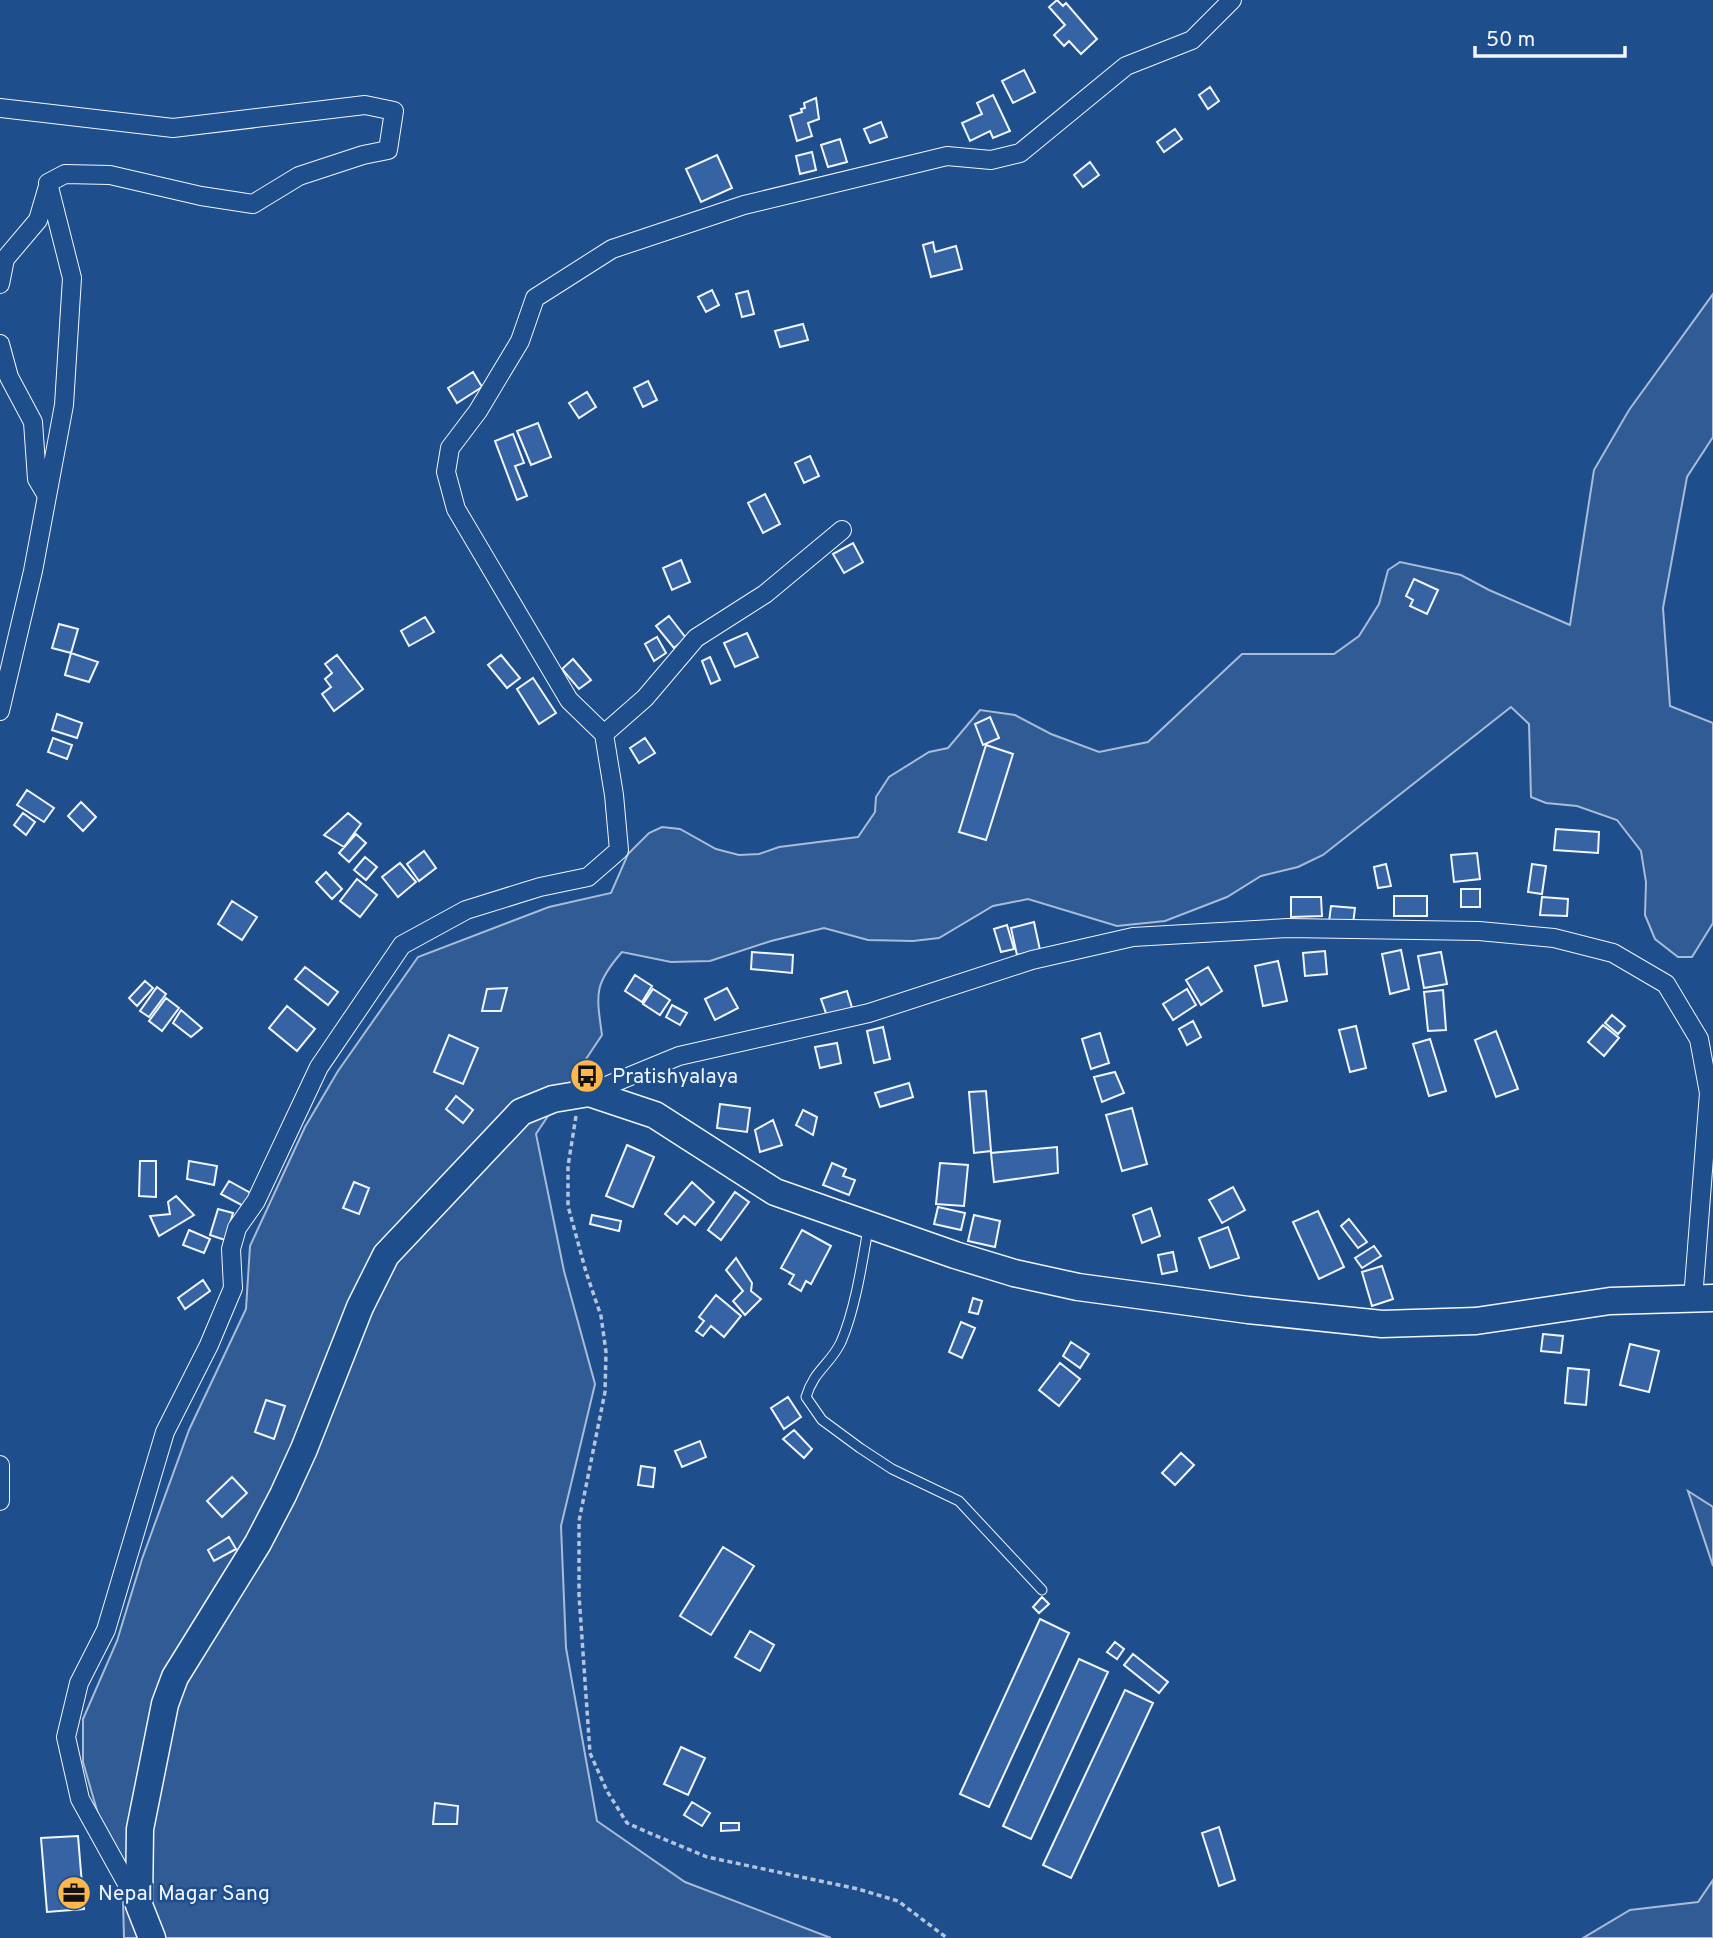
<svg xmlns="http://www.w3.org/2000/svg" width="1713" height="1938" font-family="Overpass,sans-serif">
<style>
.green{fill:#305b95;stroke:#a8bbd7;stroke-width:2}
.building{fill:#3563a3;stroke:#f2f6ff;stroke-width:2}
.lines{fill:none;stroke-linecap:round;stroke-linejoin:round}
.lane-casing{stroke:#f2f6ff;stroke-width:11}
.street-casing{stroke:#f2f6ff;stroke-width:20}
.secondary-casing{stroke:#f2f6ff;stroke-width:29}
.path{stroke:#b3c4dc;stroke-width:3.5;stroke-dasharray:5 3.5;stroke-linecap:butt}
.lane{stroke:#1f4e8c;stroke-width:9}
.street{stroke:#1f4e8c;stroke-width:18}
.secondary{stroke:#1f4e8c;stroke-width:26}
.labels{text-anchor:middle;stroke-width:5;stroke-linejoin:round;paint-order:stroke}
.poi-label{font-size:21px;fill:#f2f6ff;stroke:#1f4e8c;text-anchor:start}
</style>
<rect width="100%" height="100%" fill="#1f4e8c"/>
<!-- green -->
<path class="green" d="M1713,294V437L1687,477L1663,608L1670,706L1713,723V923L1692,957H1678L1655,939L1645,915L1646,882L1641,851L1617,820L1577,806L1546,803L1531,797L1529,724L1511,707L1323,855L1298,867L1261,876L1227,897L1165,921L1117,926L1028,899L993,906L939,938L913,941L868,940L824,928L771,941L710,961L671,962L622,952C594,984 596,993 602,1035L536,1134L564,1271L595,1384L561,1526L566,1648L597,1821L685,1882L831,1938H124L123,1901L83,1762V1719L117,1641L142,1559L189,1430L246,1309L250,1246L305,1127L338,1071L418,957L549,907L611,893L628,854L649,833L662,827L680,829L716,849L739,855L759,854L779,847L858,837L875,812L876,797L889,777L929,752L948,748L980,710L1015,715L1051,734L1099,752L1148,742L1242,654H1334L1359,636L1379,604L1388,570L1400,562L1461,575L1489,590L1570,625L1594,470L1629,410Z
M1688,1491L1713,1507V1566Z
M1713,1880V1938H1583L1630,1910L1698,1902Z"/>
<!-- building -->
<path class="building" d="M1057,0L1063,6L1066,3L1097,39L1081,54L1069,41L1064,46L1054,35L1065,25L1049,7Z
M1024,70L1035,92L1013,103L1002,81Z
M1210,87L1219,101L1208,109L1199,95Z
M993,95L1010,131L993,138L990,131L970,141L962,123L982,114L977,103Z
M816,98L819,119L808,123L812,136L797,141L790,116L802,112L801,109L805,108L804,103Z
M881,122L887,137L870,143L864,129Z
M1175,129L1182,139L1164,152L1157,142Z
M840,139L847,162L828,167L821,145Z
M812,152L816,170L800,174L796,156Z
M717,155L732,188L701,202L686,169Z
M1090,162L1099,175L1083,187L1074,175Z
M933,242L935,252L956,246L962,269L931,277L923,245Z
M712,290L719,305L706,312L698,297Z
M748,291L754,314L742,317L736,294Z
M803,324L808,340L780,347L775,331Z
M473,372L482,387L457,403L448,388Z
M648,381L657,400L643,407L634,388Z
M587,392L596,407L579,418L569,403Z
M538,423L551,457L531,465L517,431Z
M513,434L524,463L515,466L527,496L517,500L495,441Z
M810,456L819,476L804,483L795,463Z
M765,494L780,524L763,533L748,503Z
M853,543L863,562L844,573L833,554Z
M681,560L690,582L672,590L663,568Z
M1414,579L1438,590L1427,614L1410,606L1413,600L1406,596Z
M669,616L686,638L674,648L656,626Z
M425,617L434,632L409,646L401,631Z
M59,624L78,629L71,653L52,648Z
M747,633L758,657L735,667L724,643Z
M657,637L666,653L654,661L645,644Z
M71,653L98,662L89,682L65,675Z
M337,655L363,689L334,711L322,694L331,687L325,679L332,673L325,664Z
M501,655L520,678L507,688L488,665Z
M710,657L720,680L711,684L702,661Z
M573,659L591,680L579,689L562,669Z
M533,678L556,713L539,724L517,689Z
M57,714L82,723L77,738L52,730Z
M990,717L999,738L983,745L975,724Z
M53,738L72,745L67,759L48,752Z
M645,738L655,753L639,763L630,748Z
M986,745L1013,754L986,840L959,832Z
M27,790L54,808L44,822L17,805Z
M81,802L96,817L83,831L68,816Z
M23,813L35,822L26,835L14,825Z
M348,813L361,824L344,847L324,835Z
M1556,829L1599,832L1598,853L1554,850Z
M356,834L366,843L349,862L339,853Z
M424,851L436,868L419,881L407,864Z
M1477,853L1480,879L1454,882L1451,855Z
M365,857L377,867L366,880L354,870Z
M400,863L416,882L398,897L382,877Z
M1386,864L1391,886L1378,888L1374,867Z
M1532,864L1546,866L1542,894L1528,892Z
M326,872L342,889L332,899L316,882Z
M357,879L377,895L360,917L340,901Z
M1461,889H1480V907H1461Z
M1394,896H1427V916H1394Z
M1291,897H1321L1322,916L1291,917Z
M1542,897L1568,899L1567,916L1540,915Z
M232,901L257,917L242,940L218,924Z
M1331,906L1355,908L1353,924L1329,922Z
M1034,922L1040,950L1017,955L1011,928Z
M1007,925L1014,949L1001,952L994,929Z
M1401,950L1409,989L1390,994L1382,954Z
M1325,951L1327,974L1305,976L1303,953Z
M752,952L793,955L792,973L751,969Z
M1441,952L1447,984L1424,988L1418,956Z
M1278,961L1287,1001L1263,1006L1255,966Z
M305,967L338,992L328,1005L295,979Z
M1208,967L1222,991L1201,1005L1186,980Z
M635,975L652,986L642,1002L625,991Z
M145,981L153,988L137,1006L129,998Z
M157,987L166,994L149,1017L140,1011Z
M507,988L501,1011H482L487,989Z
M727,988L738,1008L715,1020L705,999Z
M653,989L670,1000L660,1015L643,1004Z
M1187,989L1196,1005L1173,1020L1163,1004Z
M1443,990L1446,1030L1428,1031L1424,992Z
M847,991L853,1011L828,1019L821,999Z
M166,998L179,1008L162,1031L149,1021Z
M672,1005L687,1013L680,1025L666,1017Z
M287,1006L315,1029L297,1051L269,1028Z
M181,1010L202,1028L191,1037L173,1023Z
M1612,1015L1625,1026L1618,1034L1605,1023Z
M1193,1021L1201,1037L1187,1045L1179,1029Z
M1603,1025L1619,1038L1604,1056L1588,1042Z
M1356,1026L1366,1068L1350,1072L1339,1030Z
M883,1027L890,1059L874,1063L867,1031Z
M1496,1031L1518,1089L1496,1097L1475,1040Z
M1100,1033L1109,1063L1091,1069L1082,1039Z
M449,1035L478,1048L463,1084L434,1072Z
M1430,1039L1446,1091L1429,1096L1413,1044Z
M837,1043L841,1063L820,1068L815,1047Z
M1115,1072L1124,1093L1102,1102L1094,1077Z
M909,1083L913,1097L880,1107L875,1093Z
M986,1091L991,1151L974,1153L969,1092Z
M456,1096L473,1110L463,1123L446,1109Z
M720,1104L750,1108L747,1132L717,1128Z
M1132,1108L1147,1164L1122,1171L1106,1115Z
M803,1110L817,1117L813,1135L796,1125Z
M773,1120L782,1145L760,1152L755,1130Z
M627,1145L654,1157L633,1207L606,1196Z
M1057,1147L1058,1173L994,1182L991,1153Z
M140,1161H156V1197L139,1196Z
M189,1161L217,1166L214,1185L187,1179Z
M832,1163L846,1169L843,1176L855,1180L849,1195L823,1185Z
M940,1163L968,1165L964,1206L936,1204Z
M229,1181L254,1195L247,1208L221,1194Z
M354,1182L369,1188L359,1214L343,1208Z
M692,1182L714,1202L695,1225L684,1216L677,1224L665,1214Z
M1233,1187L1245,1210L1222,1223L1209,1200Z
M735,1192L749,1202L721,1240L708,1230Z
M176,1196L194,1215L159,1236L150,1216L170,1214L168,1202Z
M938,1207L965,1213L961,1230L934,1224Z
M1151,1208L1160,1236L1142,1243L1133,1215Z
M218,1209L233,1213L225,1240L210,1235Z
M1318,1211L1344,1267L1319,1279L1293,1222Z
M592,1215L621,1221L619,1231L590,1224Z
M974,1215L1000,1221L995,1247L968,1241Z
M1349,1219L1367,1242L1358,1248L1341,1226Z
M1228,1227L1239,1258L1210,1268L1199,1238Z
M189,1230L210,1239L204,1253L183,1245Z
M802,1230L831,1246L811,1284L806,1281L801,1291L789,1284L794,1275L781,1268Z
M1374,1246L1381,1256L1362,1268L1355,1258Z
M1173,1252L1177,1271L1162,1274L1158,1255Z
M736,1258L752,1283L751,1291L761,1299L745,1315L733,1301L743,1291L726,1270Z
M1382,1266L1393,1299L1372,1306L1362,1272Z
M203,1280L210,1291L185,1309L178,1298Z
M716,1295L741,1316L724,1337L711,1326L703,1336L696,1331L704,1321L699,1317Z
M973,1298L982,1301L978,1314L969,1312Z
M961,1322L975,1328L962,1358L949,1352Z
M1543,1334L1563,1336L1561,1353L1541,1351Z
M1071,1342L1089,1354L1080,1368L1063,1356Z
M1630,1344L1659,1351L1649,1392L1620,1385Z
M1060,1363L1080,1379L1059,1406L1039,1390Z
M1568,1368L1589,1370L1586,1405L1565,1403Z
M788,1397L801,1417L784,1429L771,1408Z
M266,1400L285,1406L274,1439L255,1432Z
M794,1430L812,1449L804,1458L783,1439Z
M700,1441L706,1457L682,1467L675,1451Z
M1181,1453L1194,1465L1175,1485L1162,1473Z
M641,1466L655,1468L653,1487L638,1485Z
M232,1477L247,1493L222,1517L207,1501Z
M229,1537L236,1549L214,1561L208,1550Z
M723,1547L754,1566L711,1635L680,1616Z
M1042,1597L1049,1604L1039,1613L1033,1607Z
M1040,1619L1069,1633L989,1807L960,1794Z
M750,1631L774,1645L760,1671L735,1657Z
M1115,1642L1124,1649L1117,1659L1107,1652Z
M1133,1654L1168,1682L1159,1693L1124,1665Z
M1079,1659L1108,1672L1031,1839L1003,1826Z
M1125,1690L1153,1703L1071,1878L1043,1865Z
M681,1747L705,1758L688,1795L664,1784Z
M692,1802L710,1813L702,1826L684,1815Z
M435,1803L458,1806L457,1824H433Z
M721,1823H739V1830L721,1831Z
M1219,1827L1235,1880L1219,1886L1202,1833Z
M78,1836L84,1909L47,1912L41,1838Z"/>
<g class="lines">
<!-- lane casing -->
<g class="lane-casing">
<path id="lane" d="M868,1229C862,1264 855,1310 841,1342C830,1365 814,1370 806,1397L822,1420L860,1448L892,1469L959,1501L1042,1590"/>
</g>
<!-- street casing -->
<g class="street-casing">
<path id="street" d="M0,108L173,128L365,105L394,111L388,150L363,155L299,176L253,204L201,196L110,175L65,174L48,183L72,278L64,405L33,571L0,711
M0,284L5,259L38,220L48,186
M0,344L9,377L33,422L37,479L47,496
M604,734L645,698L696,638L765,594L842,530
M589,1093L679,1056L869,1013L1032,960L1133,937L1288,928L1479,931L1554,938L1613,953L1666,984L1699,1039L1709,1093L1693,1299
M0,1465V1501
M137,1902L80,1799L66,1737L79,1683L106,1630L165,1432L209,1345L233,1288L231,1249L237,1228L256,1201L319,1067L402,945L466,910L540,887L588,877L619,850L614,795L604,734L569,700L456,509L446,472L450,448L478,411L520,341L535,298L612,249L744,205L947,156L991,160L1020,153L1126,66L1192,40L1232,0"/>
</g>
<!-- secondary casing -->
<g class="secondary-casing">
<path id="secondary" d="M152,1938L139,1905L140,1829L165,1704L175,1677L258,1543L283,1495L304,1449L360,1307L386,1255L521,1112L553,1099L589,1093L655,1115L775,1192L955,1255L1014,1273L1078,1287L1248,1310L1382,1324L1476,1321L1610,1301L1713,1298"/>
</g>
<!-- path -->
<path class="path" d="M576,1116L568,1166V1206L586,1272L601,1316L606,1352L605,1392L579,1521V1595L590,1753L607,1791L627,1823L654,1835L707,1857L858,1889L898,1901L947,1938"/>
<!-- lane -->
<use href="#lane" class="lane"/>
<!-- street -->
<use href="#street" class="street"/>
<!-- secondary -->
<use href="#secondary" class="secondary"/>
</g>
<!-- icons -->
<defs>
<g id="bus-disc" transform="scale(1.75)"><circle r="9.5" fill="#ffb74d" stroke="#1f4e8c"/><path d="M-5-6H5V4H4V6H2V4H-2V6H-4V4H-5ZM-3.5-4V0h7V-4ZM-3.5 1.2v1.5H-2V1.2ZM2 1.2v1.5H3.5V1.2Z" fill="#111"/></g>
<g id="office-disc" transform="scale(1.75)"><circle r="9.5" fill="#ffb74d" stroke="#1f4e8c"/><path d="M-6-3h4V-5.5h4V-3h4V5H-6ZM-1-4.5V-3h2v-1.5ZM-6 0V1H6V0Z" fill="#111"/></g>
</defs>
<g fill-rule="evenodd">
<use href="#bus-disc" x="587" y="1076"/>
<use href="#office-disc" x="74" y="1893"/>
</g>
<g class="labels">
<!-- poi labels -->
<g class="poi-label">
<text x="612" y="1083">Pratishyalaya</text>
<text x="98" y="1900">Nepal Magar Sang</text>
</g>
</g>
<!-- scale -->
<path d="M1475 46v10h150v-10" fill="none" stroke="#f2f6ff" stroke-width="3.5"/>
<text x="1486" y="46" font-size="21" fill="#f2f6ff" stroke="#1f4e8c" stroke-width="5" paint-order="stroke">50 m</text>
</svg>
